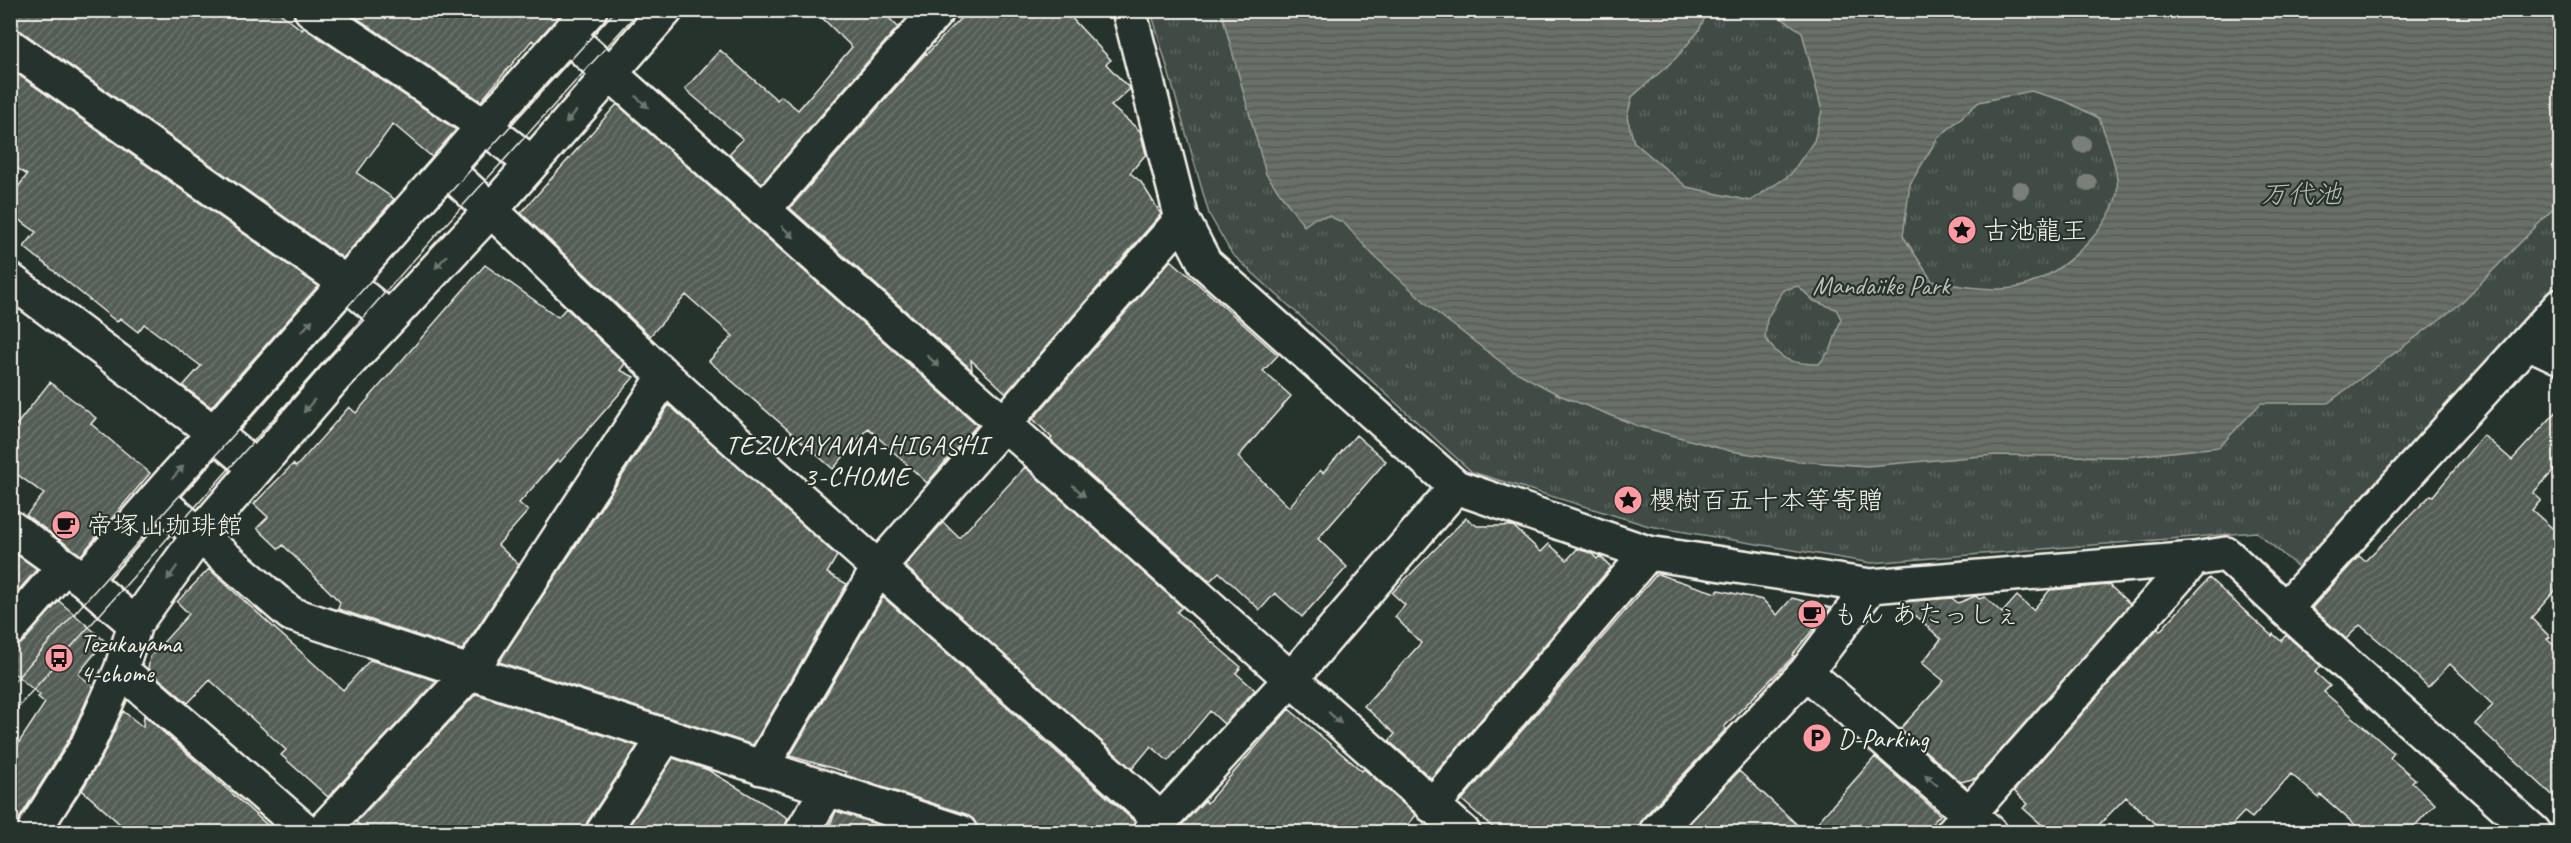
<svg xmlns="http://www.w3.org/2000/svg" width="2571" height="843" font-family="Caveat,'Klee One',sans-serif">
<style>
.park{fill:url(#park-tufts);stroke:#9a9e96;stroke-width:1.5}
.water{fill:url(#water-rules);stroke:#9fa39b;stroke-width:1.5;fill-rule:evenodd}
.building{fill:url(#building-hatch);stroke:#f4f1e8;stroke-width:1.5}
.lines{fill:none;stroke-linecap:round;stroke-linejoin:round}
.minor-casing{stroke:#f4f1e8;stroke-width:38}
.minor{stroke:#26332d;stroke-width:33}
.tram{stroke:#f4f1e8;stroke-width:1.5}
.tree{fill:#7a8079}
.oneway{fill:#6e766e}
.labels{text-anchor:middle;stroke-width:4.5;stroke-linejoin:round;paint-order:stroke}
.poi-label{font-size:26px;fill:#f4f1e8;stroke:#26332d;text-anchor:start}
.park-label{font-size:26px;fill:#bebfb7;stroke:#26332d}
.water-label{font-size:27px;font-style:italic;fill:#bcbdb5;stroke:#26332d}
.neighbourhood-label{font-size:27px;letter-spacing:1.5px;fill:#f4f1e8;stroke:#26332d}
</style>
<defs>
<pattern id="park-tufts" width="24" height="20" patternUnits="userSpaceOnUse" patternTransform="scale(1.5)"><rect width="24" height="20" fill="#414b45"/><path d="M3 7l-1-3M5 7V3M7 7l1-3M15 17l-1-3M17 17v-4M19 17l1-3" fill="none" stroke="#5d6560"/></pattern>
<pattern id="water-rules" width="6" height="5" patternUnits="userSpaceOnUse" patternTransform="scale(1.5)"><rect width="6" height="5" fill="#676f68"/><path d="M0 2.5h6" fill="none" stroke="#565a55"/></pattern>
<pattern id="building-hatch" width="6" height="6" patternUnits="userSpaceOnUse" patternTransform="scale(1.5)"><rect width="6" height="6" fill="#525c55"/><path d="M-1 1l2-2M0 6l6-6M5 7l2-2" fill="none" stroke="#6c746d"/></pattern>
</defs>
<rect width="100%" height="100%" fill="#26332d"/>
<filter id="ink" filterUnits="userSpaceOnUse"><feTurbulence type="fractalNoise" baseFrequency=".0167" numOctaves="2"/><feDisplacementMap in="SourceGraphic" scale="12" xChannelSelector="R" yChannelSelector="G"/><feConvolveMatrix kernelMatrix="1 2 1 2 8 2 1 2 1" color-interpolation-filters="sRGB"/></filter>
<g filter="url(#ink)">
<!-- park -->
<path class="park" d="M1151,11H2560V279L2298,567L2256,532L1871,563L1649,526L1472,472L1232,254L1209,214Z"/>
<!-- water -->
<path class="water" d="M1221,11H1708L1698,32L1675,59L1632,97L1627,117L1634,142L1687,187L1750,201L1790,175L1814,141L1822,111L1802,32L1778,16L1764,11H2560V202L2460,304L2328,403H2261L2219,447L2124,457L1995,455L1867,466L1797,461L1730,451L1638,426L1559,395L1509,368L1436,312L1373,255L1344,223L1329,216L1315,218L1304,226L1266,174ZM2031,91L2065,101L2099,118C2106,137 2120,172 2117,193C2111,231 2052,283 2014,288C1987,291 1959,286 1932,281L1903,236L1910,184L1937,139L1979,102ZM1798,286L1814,301L1836,309L1841,319L1831,349L1819,364C1791,364 1781,361 1765,338L1767,319L1783,290Z"/>
<!-- building -->
<path class="building" d="M10,10H276L302,30L304,28L456,130L432,157L393,124L357,173L394,199L343,258L21,31L10,27Z
M345,10H564L535,43L532,40L481,101Z
M814,10H881L898,27L762,183L729,154L743,139L685,89L720,50L777,100L781,96L798,110L852,47Z
M968,10H1064L1111,60L1106,64L1130,89L1111,106L1140,131L1146,154L1130,173L1141,182L1161,214L1006,393L971,360L972,370L790,208L926,53L927,54Z
M10,69L318,286L211,407L183,386L201,366L144,324L138,332L120,318L117,322L24,247L36,232L10,213V198L27,175L10,163Z
M617,104L977,425L927,483L868,428L833,469L709,361L733,336L686,295L650,336L521,213Z
M1171,260L1278,355L1263,371L1291,396L1238,457L1289,507L1320,470L1323,473L1356,435L1386,461L1318,539L1347,567L1302,617L1275,593L1260,610L1219,572L1210,581L1050,440L1052,438L1033,419Z
M485,265L558,317L566,308L625,364L620,370L634,377L560,462L557,460L519,503L528,511L498,545L519,565L462,650L338,609L340,602L283,545L279,549L257,528L268,517L254,504L293,464L296,467L349,407L356,413Z
M50,382L96,418L91,424L150,473L81,555L26,515L44,494L10,469V433Z
M669,405L837,556L827,573L847,584L753,745L499,662Z
M2560,408V464L2533,493L2541,500L2532,510L2560,535V585L2531,618L2550,637L2547,639L2560,651V802L2475,724L2493,705L2450,664L2428,687L2392,652L2360,625L2346,639L2312,608L2359,556L2365,561L2431,495L2433,496L2483,435L2512,460Z
M1025,467L1182,607L1177,612L1241,667L1236,673L1255,690L1224,724L1210,711L1168,761L1151,746L1132,769L905,566L943,522L959,538Z
M1466,518L1477,526H1513L1541,552L1549,544L1567,560L1577,549L1591,553L1597,559L1600,556L1611,567L1431,778L1389,741L1395,734L1364,706L1421,643L1395,617L1405,605L1392,593Z
M10,550L37,569L10,600Z
M209,569L343,690L370,660L437,681L328,797L281,755L286,750L210,680L188,703L148,669L150,657L189,614L177,602Z
M1657,574L1716,593L1719,590L1763,600L1777,615L1792,598L1831,608L1792,655L1794,656L1724,727L1726,729L1642,819L1638,832H1498L1462,800Z
M2209,578L2272,636L2273,634L2281,641L2286,635L2321,666L2315,672L2330,686L2324,692L2394,753L2390,758L2415,779L2412,782L2435,804L2409,832H2363L2321,795L2319,798L2291,774L2252,818L2244,812L2225,832H2164L2126,797L2092,832H2050L2023,808L2028,804L2014,791L2158,628L2160,631Z
M2109,585L2130,604L1976,778L1961,782L1900,729L1944,681L1922,663L1941,639L1900,602L1952,598L1958,603L1976,596L1979,599L1985,597L2002,613L2017,596L2033,610L2050,590Z
M883,597L1135,822L1132,832H978L974,820L966,814L845,775L846,772L790,756Z
M59,601L105,641L78,674L93,686L69,739L17,822L14,832H10V756L45,703L38,697L40,695L10,670V647L24,641Z
M476,694L637,746L587,822L585,832H367L356,822Z
M1289,709L1362,771L1364,769L1416,815L1402,832H1175L1205,800L1207,803Z
M123,711L143,727L144,715L275,832H129L82,790L103,756Z
M1875,757L1940,815L1924,832H1809Z
M673,758L708,770L788,818L783,832H625Z
M1739,771L1805,832H1681Z
M836,811L901,832H827Z"/>
<g class="lines">
<!-- minor casing -->
<g class="minor-casing">
<path id="minor" d="M311,10L484,126L531,163
M1129,10L1182,219L1205,263L1456,487L1648,553L1871,586L2194,559L2226,554L2285,609L2560,306
M567,35L1463,832
M10,46L346,283L389,318
M446,169C521,236 591,308 665,376C828,527 998,670 1161,820
M763,210L938,10
M10,280L213,432L256,468
M2528,342L2560,357
M156,498L291,614L960,832
M10,527L84,580L135,624
M84,580L484,126L590,10
M2285,609L2534,832
M10,629L64,567
M121,670L307,832
M1806,672L1990,832
M761,768L879,567L1182,219
M1432,806L1648,553
M33,832L86,748L121,670L135,624L200,534L335,377L492,209L666,10
M321,832L469,674L665,376
M603,832L665,737
M802,832L827,790
M1150,832L1291,679L1456,487
M1656,832L1806,672L1871,586
M1953,832L2194,559"/>
</g>
<!-- minor -->
<use href="#minor" class="minor"/>
<!-- tram -->
<path class="tram" d="M10,686L415,231L616,10
M10,716L428,244L640,10"/>
</g>
<!-- trees -->
<g class="tree">
<circle cx="2082" cy="144" r="9"/>
<circle cx="2088" cy="183" r="9"/>
<circle cx="2020" cy="190" r="9"/>
<circle cx="2035" cy="233" r="9"/>
</g>
<!-- one-way arrows -->
<defs><path id="oneway-solid" d="M-6-.8H1V-3.2L6.5 0L1 3.2V.8H-6Z" transform="scale(1.5)"/></defs>
<g class="oneway">
<use href="#oneway-solid" transform="translate(642 102) rotate(42)"/>
<use href="#oneway-solid" transform="translate(571 117) rotate(131)"/>
<use href="#oneway-solid" transform="translate(788 232) rotate(42)"/>
<use href="#oneway-solid" transform="translate(441 262) rotate(133)"/>
<use href="#oneway-solid" transform="translate(307 326) rotate(-48)"/>
<use href="#oneway-solid" transform="translate(933 361) rotate(42)"/>
<use href="#oneway-solid" transform="translate(309 406) rotate(130)"/>
<use href="#oneway-solid" transform="translate(178 472) rotate(-49)"/>
<use href="#oneway-solid" transform="translate(1079 491) rotate(42)"/>
<use href="#oneway-solid" transform="translate(172 573) rotate(126)"/>
<use href="#oneway-solid" transform="translate(1335 718) rotate(42)"/>
<use href="#oneway-solid" transform="translate(1931 780) rotate(-139)"/>
</g>
</g>
<!-- icons -->
<defs>
<g id="sight-disc" transform="scale(1.5)"><circle r="9.5" fill="#ff9aa2" stroke="#26332d"/><path d="M0-6L1.8-2.2L6-1.7L2.9 1.2L3.7 5.4L0 3.3L-3.7 5.4L-2.9 1.2L-6-1.7L-1.8-2.2Z" fill="#111"/></g>
<g id="cafe-disc" transform="scale(1.5)"><circle r="9.5" fill="#ff9aa2" stroke="#26332d"/><path d="M-5.5-4.5H6V0H3Q3 3.5 0 3.5H-2.5Q-5.5 3.5-5.5 0ZM3-3.2v2h1.7v-2ZM-6 4.5H4V6H-6Z" fill="#111"/></g>
<g id="bus-disc" transform="scale(1.5)"><circle r="9.5" fill="#ff9aa2" stroke="#26332d"/><path d="M-5-6H5V4H4V6H2V4H-2V6H-4V4H-5ZM-3.5-4V0h7V-4ZM-3.5 1.2v1.5H-2V1.2ZM2 1.2v1.5H3.5V1.2Z" fill="#111"/></g>
<g id="parking-disc" transform="scale(1.5)"><circle r="9.5" fill="#ff9aa2" stroke="#26332d"/><path d="M-3.5-5.5H1a3.5 3.5 0 0 1 0 7H-1V5.5H-3.5ZM-1-3.4V-.6H.8a1.4 1.4 0 0 0 0-2.8Z" fill="#111"/></g>
</defs>
<g fill-rule="evenodd">
<use href="#sight-disc" x="1962" y="230"/>
<use href="#sight-disc" x="1628" y="500"/>
<use href="#cafe-disc" x="66" y="525"/>
<use href="#cafe-disc" x="1812" y="614"/>
<use href="#bus-disc" x="59" y="658"/>
<use href="#parking-disc" x="1817" y="738"/>
</g>
<g class="labels">
<!-- poi labels -->
<g class="poi-label">
<text x="1983" y="239">古池龍王</text>
<text x="1649" y="509">櫻樹百五十本等寄贈</text>
<text x="87" y="534">帝塚山珈琲館</text>
<text x="1833" y="623">もん あたっしぇ</text>
<text x="80" y="652">Tezukayama<tspan x="80" dy="30">4-chome</tspan></text>
<text x="1838" y="747">D-Parking</text>
</g>
<!-- park labels -->
<g class="park-label">
<text x="1881" y="294">Mandaiike Park</text>
</g>
<!-- water labels -->
<g class="water-label">
<text x="2301" y="203">万代池</text>
</g>
<!-- neighbourhood labels -->
<g class="neighbourhood-label">
<text x="857" y="454">TEZUKAYAMA-HIGASHI<tspan x="857" dy="31">3-CHOME</tspan></text>
</g>
</g>
<!-- margin -->
<rect width="2571" height="843" fill="none" stroke="#26332d" stroke-width="36"/>
<rect x="18" y="18" width="2535" height="807" fill="none" stroke="#f4f1e8" stroke-width="2" filter="url(#ink)"/>
</svg>
